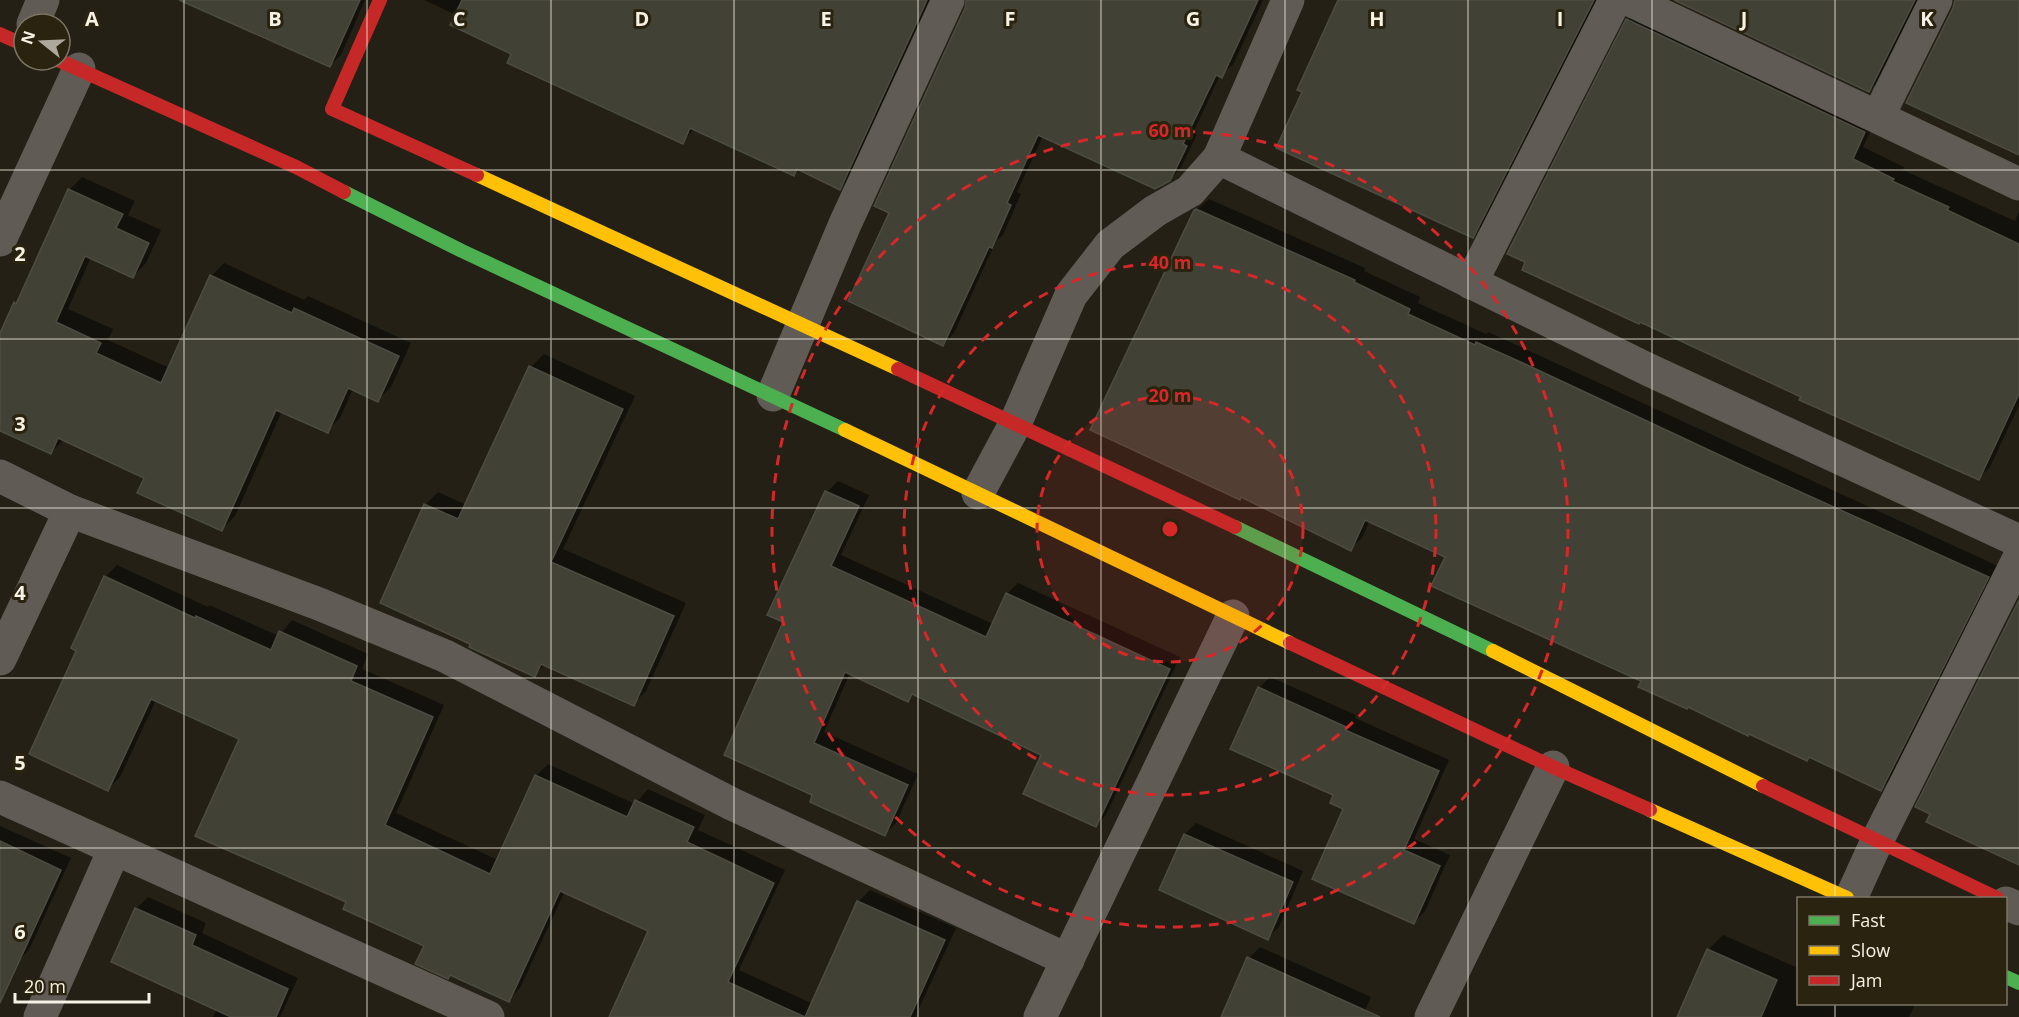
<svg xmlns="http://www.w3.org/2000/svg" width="2019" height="1017" font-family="'Open Sans',sans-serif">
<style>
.shadow{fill:#0007}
.building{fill:#414135;stroke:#4c4c42;stroke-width:1.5}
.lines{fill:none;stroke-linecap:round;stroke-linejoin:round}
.street{stroke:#605b55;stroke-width:33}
.fast{stroke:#4caf50;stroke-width:14}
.slow{stroke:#ffc107;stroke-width:14}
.jam{stroke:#c62828;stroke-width:14}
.grid{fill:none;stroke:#f6f2e5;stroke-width:1.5;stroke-opacity:0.55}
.ring{fill:none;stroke:#d62828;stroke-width:3;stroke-dasharray:10 8}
.grid-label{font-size:20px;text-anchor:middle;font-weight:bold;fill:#f6f2e5;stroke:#2a230f;stroke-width:6;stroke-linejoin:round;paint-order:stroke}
.centre{fill:#d62828;stroke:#2a230f;stroke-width:3}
.ring-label{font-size:18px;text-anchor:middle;font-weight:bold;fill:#d62828;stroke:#2a230f;stroke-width:6;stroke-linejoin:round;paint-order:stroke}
</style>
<rect width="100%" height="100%" fill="#242015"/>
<g class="shadow">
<path d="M181 0H365L341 55 329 66Z"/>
<path d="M424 0H932L851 177 840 188 799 169 794 174 695 128 682 142 513 53 456 15Z"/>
<path d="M968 0H1263L1233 65 1220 75 1193 133 1197 134 1181 168 1169 180 1043 136 1017 192 1021 194 1003 235 996 241 954 333 943 344 891 212 966 8Z"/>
<path d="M1340 0H1598L1484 225 1473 236 1304 92Z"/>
<path d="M1677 0H1920L1880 79 1869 91Z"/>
<path d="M1639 9 1875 121 1863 147 1904 167 1903 170 2015 221 2019 212V405L1990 467 1978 479 1803 397 1628 20Z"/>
<path d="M82 177 135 201 128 215 161 230 146 263 133 276 91 257 68 309 113 329 108 340 169 368 211 276 224 263 304 300 308 296 411 343 391 387 378 400 353 389 340 418 327 431 282 411 235 516 222 529 146 477 64 439 51 453 0 429V337L15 303 20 298 69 190Z"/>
<path d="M1209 199 1365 268 1364 271 1420 297 1418 303 1486 334 1488 332 1536 354 1998 566 1892 778 1881 789 1810 756 1807 759 1643 681 1447 556 1370 520 1362 538 1350 549 1309 528 1195 211Z"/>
<path d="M544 354 635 396 563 549 686 603 646 691 633 704 545 664 535 675 425 505 438 492 467 505 531 367Z"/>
<path d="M838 481 869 495 841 555 993 624 1007 594 1018 583 1180 657 1106 815 1095 826 1043 754 915 693 908 700 850 673 824 732 918 774 896 823 885 834 814 795 785 621 827 492Z"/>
<path d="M117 565 208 607 209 605 279 636 292 620 368 654 362 669 444 705 396 813 498 860 536 776 548 764 635 804 648 789 705 815 698 830 785 870 739 970 813 1004 858 902 870 890 956 928 915 1017H611L650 931 565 891 520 988 509 1000 451 974 426 945 348 901 241 738 156 700 120 777 108 789 78 650 105 577Z"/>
<path d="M1270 677 1356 715 1355 718 1449 760 1414 839 1450 855 1425 911 1414 923 1345 808 1259 688Z"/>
<path d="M1196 823 1303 871 1279 927 1267 938 1161 889 1185 834Z"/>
<path d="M0 826 71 858 29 950 18 961 0 953Z"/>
<path d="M148 897 206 923 202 933 298 978 280 1017H213L217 1009 113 961 137 908Z"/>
<path d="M1723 935 1798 968V1004H1915L1909 1017H1678L1708 950Z"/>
<path d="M1260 947 1371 997 1362 1017H1222L1249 958Z"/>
</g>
<g class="building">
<path d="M179 0H360L330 67Z"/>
<path d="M462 0H927L840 190 797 169 794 176 690 128 683 144 507 63 511 54 450 25Z"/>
<path d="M966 0H1258L1222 78 1216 75 1183 144 1187 146 1170 181 1155 189 1038 135 1007 203 1011 205 992 248 989 247 943 346 848 301 889 213 874 206 965 8Z"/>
<path d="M1338 0H1594L1473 238 1276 148 1302 92 1297 90Z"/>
<path d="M1674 0H1915L1869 92Z"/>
<path d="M1955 0H2019V155L1906 103 1953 8Z"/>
<path d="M1626 19 1865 132 1853 159 1894 179 1892 181 1949 207 1947 210 2019 244V394L1979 480 1799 400 1801 397 1640 322 1639 324 1522 270 1525 262 1507 254Z"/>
<path d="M68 189 123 214 116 228 149 243 133 278 85 256 56 322 101 343 96 353 161 383 210 275 292 313 294 308 399 356 378 402 348 388 328 433 276 410 222 531 137 493 144 478 58 438 51 454 0 431V333L14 302 16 304Z"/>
<path d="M1196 209 1355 280 1354 282 1410 309 1408 314 1475 345 1476 342 1525 364 1743 466 1989 577 1881 791 1809 757 1807 761 1749 734 1748 736 1688 707 1687 709 1638 687 1641 681 1431 586 1445 557 1365 520 1351 551 1241 497 1240 500 1090 430 1194 210Z"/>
<path d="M529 366 623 409 551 562 674 616 634 706 541 664 535 677 469 647 470 644 380 603 424 504 458 519Z"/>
<path d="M825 491 859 506 831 566 986 637 1006 593 1170 669 1096 827 1023 794 1041 755 912 694 908 702 845 672 814 743 908 785 885 836 810 802 812 795 724 755 783 622 767 615Z"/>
<path d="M104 576 195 618 196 616 271 650 279 631 357 666 351 681 433 717 385 825 490 874 535 775 627 817 635 800 694 827 687 842 774 883 728 982 805 1017H609L648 931 560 891 509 1002 450 975 448 979 415 964 424 946 343 909 346 902 195 836 239 739 151 699 108 791 29 754 76 651 71 648Z"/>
<path d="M2019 600V865L1926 822 1930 814 1915 807Z"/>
<path d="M1258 687 1346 727 1345 730 1439 771 1404 850 1440 866 1414 924 1312 879 1343 809 1330 803 1333 795 1230 749Z"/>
<path d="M1184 834 1293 882 1268 940 1159 890Z"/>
<path d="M0 841 61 870 0 1003Z"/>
<path d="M857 901 945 940 910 1017H805Z"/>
<path d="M135 908 196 935 192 945 288 989 276 1017H231L111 962Z"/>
<path d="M1707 949 1777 980 1761 1017H1677Z"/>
<path d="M1247 957 1380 1017H1221Z"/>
</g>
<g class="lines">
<g class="street">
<path d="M1630 0 2019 184"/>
<path d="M33 24 43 0"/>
<path d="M1878 117 1936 0"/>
<path d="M1219 158 1647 369 2019 541"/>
<path d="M0 240 79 69"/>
<path d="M1471 283 1615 0"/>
<path d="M773 395 845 224 948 0"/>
<path d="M0 476 70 511 319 604 445 656 732 804 1068 960"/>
<path d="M978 493 1015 424 1071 295 1110 245 1155 211 1190 191 1219 158 1288 0"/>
<path d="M0 659 70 511"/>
<path d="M0 797 488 1017"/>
<path d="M1851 898 1876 843 2019 558"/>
<path d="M2006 903 2019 909"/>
<path d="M40 1017 114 850"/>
<path d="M1040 1017 1233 616"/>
<path d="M1431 1017 1553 767"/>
</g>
<g class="fast">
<path d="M344 192 462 251 845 430"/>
<path d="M1235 527 1493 651"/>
<path d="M2006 977 2019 983"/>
</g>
<g class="slow">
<path d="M477 175 898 369"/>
<path d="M845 430 1290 643"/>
<path d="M1493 651 1763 786"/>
<path d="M1650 810 1847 898"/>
</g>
<g class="jam">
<path d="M380 0 332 109 477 175"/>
<path d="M0 34 24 45"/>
<path d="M58 60 296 167 344 192"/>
<path d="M898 369 1235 527"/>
<path d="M1290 643 1553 767 1650 810"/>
<path d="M1763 786 1997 898"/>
</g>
</g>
<path class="grid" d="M184 0V1017M367 0V1017M551 0V1017M734 0V1017M918 0V1017M1101 0V1017M1285 0V1017M1468 0V1017M1652 0V1017M1835 0V898M0 170H2019M0 339H2019M0 508H2019M0 678H2019M0 848H2019M1835 1004V1017"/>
<circle cx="1170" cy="529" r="133" fill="#d62828" fill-opacity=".12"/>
<g class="ring">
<circle cx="1170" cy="529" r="133"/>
<circle cx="1170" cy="529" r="266"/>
<circle cx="1170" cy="529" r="398"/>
</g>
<g class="grid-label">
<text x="92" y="26">A</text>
<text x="275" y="26">B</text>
<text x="459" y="26">C</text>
<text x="642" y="26">D</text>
<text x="826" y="26">E</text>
<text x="1010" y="26">F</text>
<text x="1193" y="26">G</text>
<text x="1377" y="26">H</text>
<text x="1560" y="26">I</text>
<text x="1744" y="26">J</text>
<text x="1927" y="26">K</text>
<text x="20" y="261">2</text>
<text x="20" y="431">3</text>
<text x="20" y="600">4</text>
<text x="20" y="770">5</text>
<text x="20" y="939">6</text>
</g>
<circle cx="1170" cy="529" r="9" class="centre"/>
<g class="ring-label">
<text x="1170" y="137">60 m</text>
<text x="1170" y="269">40 m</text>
<text x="1170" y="402">20 m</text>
</g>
<rect x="1797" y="897" width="210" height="108" fill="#2a230f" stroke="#7c7665" stroke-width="1.5"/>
<rect x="1809" y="916" width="30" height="9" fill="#4caf50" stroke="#7c7665" stroke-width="1.5"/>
<text x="1851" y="927" font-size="18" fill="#f6f2e5">Fast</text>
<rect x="1809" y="946" width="30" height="9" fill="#ffc107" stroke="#7c7665" stroke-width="1.5"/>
<text x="1851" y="957" font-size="18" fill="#f6f2e5">Slow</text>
<rect x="1809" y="976" width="30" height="9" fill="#c62828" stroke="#7c7665" stroke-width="1.5"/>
<text x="1851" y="987" font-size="18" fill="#f6f2e5">Jam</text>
<g transform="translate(42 42) rotate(288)"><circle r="28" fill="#2a230f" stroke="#7c7665" stroke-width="1.5"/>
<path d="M0-4.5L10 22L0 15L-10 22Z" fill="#aca89c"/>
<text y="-9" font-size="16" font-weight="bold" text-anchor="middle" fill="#f6f2e5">N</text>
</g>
<path d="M15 993v9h134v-9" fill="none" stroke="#f6f2e5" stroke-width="3"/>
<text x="24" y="993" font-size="18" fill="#f6f2e5" stroke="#2a230f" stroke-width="4.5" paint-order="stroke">20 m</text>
</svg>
